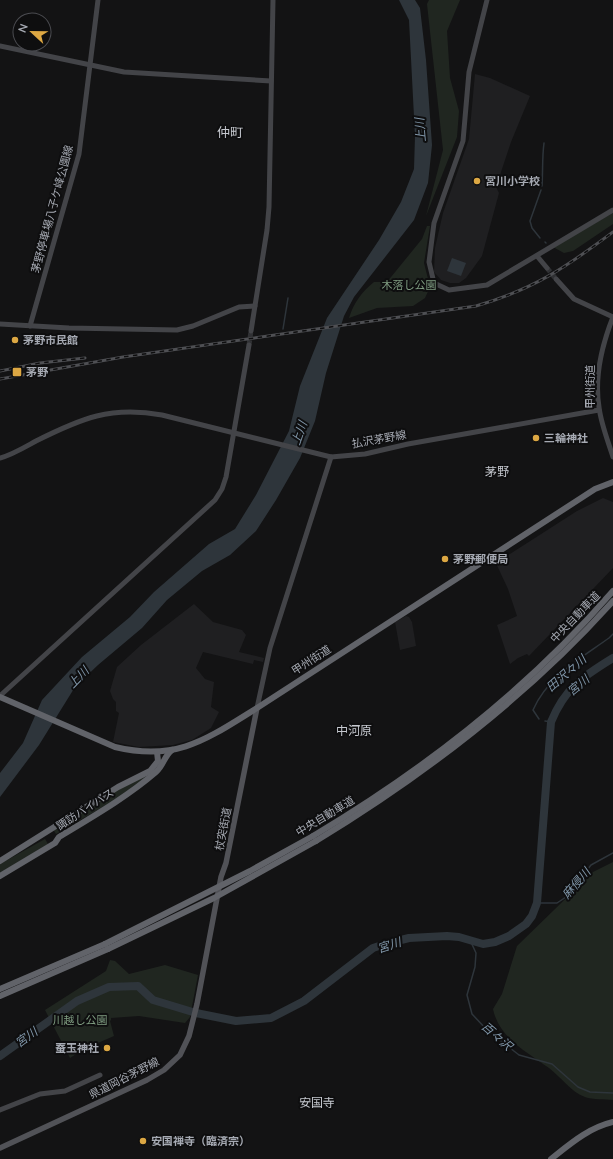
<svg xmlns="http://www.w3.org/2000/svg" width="613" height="1159" font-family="Mulish,'Noto Sans JP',sans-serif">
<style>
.built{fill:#1f1f21}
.green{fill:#202620}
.water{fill:#2e353b}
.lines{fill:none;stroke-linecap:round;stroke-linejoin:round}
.stream{stroke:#2e353b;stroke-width:1.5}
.river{stroke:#2e353b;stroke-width:8}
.secondary-tunnel{stroke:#303134;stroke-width:5;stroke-dasharray:5 2.5;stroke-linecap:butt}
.secondary{stroke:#434448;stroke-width:5}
.primary{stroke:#515257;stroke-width:5.5}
.highway{stroke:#616369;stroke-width:6}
.rail-casing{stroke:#4e4f53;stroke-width:3}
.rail{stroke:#0e0e0f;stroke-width:1.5;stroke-dasharray:4.5;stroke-linecap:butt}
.highway-bridge{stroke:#616369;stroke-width:6}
.poi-dot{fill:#dca743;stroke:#0e0e0f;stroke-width:1.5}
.labels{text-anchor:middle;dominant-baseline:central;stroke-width:4;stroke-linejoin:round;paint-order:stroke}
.poi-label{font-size:11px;font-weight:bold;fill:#a6aab3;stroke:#0e0e0f;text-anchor:start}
.street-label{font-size:11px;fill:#a6aab3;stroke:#0e0e0f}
.park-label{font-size:11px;fill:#7f9c81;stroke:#0e0e0f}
.water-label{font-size:12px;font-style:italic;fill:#8197aa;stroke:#0e0e0f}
.neighbourhood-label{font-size:12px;fill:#c6c9d0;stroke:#0e0e0f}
.quarter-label{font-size:13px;fill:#c6c9d0;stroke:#0e0e0f}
</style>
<rect width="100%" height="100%" fill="#131314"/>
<g class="built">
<path d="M475 74 490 78 530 96 511 142 501 172 497 189 499 193 482 256 466 278 459 283H450L441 280 434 272 435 248 443 213 469 139Z"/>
<path d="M603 498 613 502V568L529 656 527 654 518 658 510 664 497 625 517 616 508 589 494 559 504 552 507 556 577 511Z"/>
<path d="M194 604 213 622 242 630 246 635 239 652 264 658 263 662 254 660 253 664 203 652 196 668 205 679 214 682 211 707 219 712 211 728 192 740 173 745 139 747 113 742 119 713 116 711V702L113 699 110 691 117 667 141 645Z"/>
<path d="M406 616 409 617 412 622 416 646 400 650 395 622Z"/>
</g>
<g class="green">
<path d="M429 0H460L447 31 450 78 459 111 457 137 426 216 443 150 427 4Z"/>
<path d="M613 213V224L573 251 564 253 553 247Z"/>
<path d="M427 226H430L424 263 430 287 425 298 413 306 377 308 349 318C354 302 362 292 374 282H387L422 239Z"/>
<path d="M153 772 113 801 56 834 53 829 118 790Z"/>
<path d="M45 839 48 844 0 873V864Z"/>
<path d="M613 862V1100C605 1099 593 1100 585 1097 571 1092 561 1077 549 1068 527 1052 499 1038 493 1009L502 994 517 946 593 872Z"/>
<path d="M110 960 115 961 129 974 165 965 198 975 190 1017 185 1023 139 1016 111 1018V1020L110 1021 114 1036 84 1049 70 1058 45 1010 106 971Z"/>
</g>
<g class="water">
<path d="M399 0H415L420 8 426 60 432 145 428 183 414 220 354 297 344 316 326 373 315 421 300 458 276 500 256 531 230 555 202 571 167 600 142 628 98 665 75 687 39 745 0 797V773L23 743 42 700 82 657 130 617 154 592 209 544 235 529 256 495 289 431 300 386 327 318 379 240 401 202 414 169 415 136 409 20Z"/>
<path d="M452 258 466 263 461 276 447 271Z"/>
</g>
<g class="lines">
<g class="stream">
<path d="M542 186C543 171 542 158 544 143"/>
<path d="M540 238 532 228 530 221 541 190"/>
<path d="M545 242 546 243"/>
<path d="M283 329 288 298"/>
<path d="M539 719 533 710C548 676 581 658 609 638L613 634"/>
<path d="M545 721 551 722"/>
<path d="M537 903H557L566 897 591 865 613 853"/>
<path d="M470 940 476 953 475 967 467 995 472 1014 487 1030 519 1055 552 1064 578 1087 590 1092 613 1093"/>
</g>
<path class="river" d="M0 1056 77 1001 109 987 138 986 153 1000 196 1013 236 1021 271 1018 304 1001 373 948 385 944 409 938 447 936 459 937 483 944 495 942 509 936 526 924 532 916 537 903 551 722C565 688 582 677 613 658"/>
<g class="secondary-tunnel">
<path d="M547 268 556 279"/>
<path d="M249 345 251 331"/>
</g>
<g class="secondary">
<path d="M487 0 469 72 463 141 434 223 429 262 434 283 449 290 487 285 613 210"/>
<path d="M0 46 124 72 271 81"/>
<path d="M537 256 547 268"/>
<path d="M556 279 574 299 613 317"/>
<path d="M613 317C602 345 594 376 599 407 601 424 608 441 613 457"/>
<path d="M0 324 69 328 177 330 193 326 239 307 255 306"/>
<path d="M30 326 79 154 98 0"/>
<path d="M251 331 267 230 269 207 273 0"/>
<path d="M0 458C12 455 25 447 36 441 82 418 110 406 162 415L331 457 365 454 408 444 599 410"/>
<path d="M2 694 215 500 222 489 226 477 249 345"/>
<path d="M257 708 270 648 331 457"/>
<path d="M0 1110 40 1094 65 1091 100 1075"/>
</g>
<path class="primary" d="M0 1148 147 1080 164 1070 180 1055 189 1036 197 1004 221 877 226 863 257 708"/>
<g class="highway">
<path d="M0 697 115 747C177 762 207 739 257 708L595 489 613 482"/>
<path d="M313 836C424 770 528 689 613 591"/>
<path d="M316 841C426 774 527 697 613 601"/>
<path d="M0 861 118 787 150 771 158 761 157 752"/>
<path d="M0 876 55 843 59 837C92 817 127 797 156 772 164 765 164 756 172 750"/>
<path d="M0 989 105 944"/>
<path d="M0 996 108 949"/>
<path d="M551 1159C570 1144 588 1128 613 1122"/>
</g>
<g class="rail-casing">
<g id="rail">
<path d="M0 371 40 363 85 358"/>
<path d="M0 379 123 357 476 306C534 289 565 268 613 232"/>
</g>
</g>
<use href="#rail" class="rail"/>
<g class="highway-bridge">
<path d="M105 944 250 871 313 836"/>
<path d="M108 949 214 898 316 841"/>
</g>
</g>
<g class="poi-dot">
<circle cx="477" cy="181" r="4"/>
<circle cx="15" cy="340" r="4"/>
<rect x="12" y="367" width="10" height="10" rx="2"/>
<circle cx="536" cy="438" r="4"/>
<circle cx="445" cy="559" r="4"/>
<circle cx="107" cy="1048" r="4"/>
<circle cx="143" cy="1141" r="4"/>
</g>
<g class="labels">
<g class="poi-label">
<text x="485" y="181">宮川小学校</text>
<text x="23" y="340">茅野市民館</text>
<text x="26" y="372">茅野</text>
<text x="544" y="438">三輪神社</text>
<text x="453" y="559">茅野郵便局</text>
<text x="99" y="1048" text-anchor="end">蚕玉神社</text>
<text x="151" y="1141">安国禅寺（臨済宗）</text>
</g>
<g class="street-label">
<text transform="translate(52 209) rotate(-75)">茅野停車場八子ケ峰公園線</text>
<text transform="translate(590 387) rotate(-90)">甲州街道</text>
<text transform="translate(379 439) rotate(-10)">払沢茅野線</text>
<text transform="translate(575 617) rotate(-46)">中央自動車道</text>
<text transform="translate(311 660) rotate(-33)">甲州街道</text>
<text transform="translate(85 809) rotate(-33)">諏訪バイパス</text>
<text transform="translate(325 816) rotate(-31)">中央自動車道</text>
<text transform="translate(223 829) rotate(-79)">杖突街道</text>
<text transform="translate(124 1078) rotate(-27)">県道岡谷茅野線</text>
</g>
<g class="park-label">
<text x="409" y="285">木落し公園</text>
<text x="80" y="1020">川越し公園</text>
</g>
<g class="water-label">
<text transform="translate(420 130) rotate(-95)">上川</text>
<text transform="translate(299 433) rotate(-71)">上川</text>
<text transform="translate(566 673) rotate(-41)">田沢々川</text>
<text transform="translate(78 677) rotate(-46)">上川</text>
<text transform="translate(578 685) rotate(-40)">宮川</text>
<text transform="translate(576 883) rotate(-49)">麻侵川</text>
<text transform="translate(389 945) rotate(-18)">宮川</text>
<text transform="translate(497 1036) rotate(41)">百々沢</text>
<text transform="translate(26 1037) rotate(-36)">宮川</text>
</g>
<g class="neighbourhood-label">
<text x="497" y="471">茅野</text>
<text x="354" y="730">中河原</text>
<text x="317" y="1102">安国寺</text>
</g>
<g class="quarter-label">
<text x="230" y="132">仲町</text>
</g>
</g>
<g transform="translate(32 32) rotate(292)"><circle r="19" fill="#0e0e0f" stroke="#4b4c51"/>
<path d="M0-3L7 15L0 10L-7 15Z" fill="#dca743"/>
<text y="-6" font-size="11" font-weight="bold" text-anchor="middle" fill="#a6aab3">N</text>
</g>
</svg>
